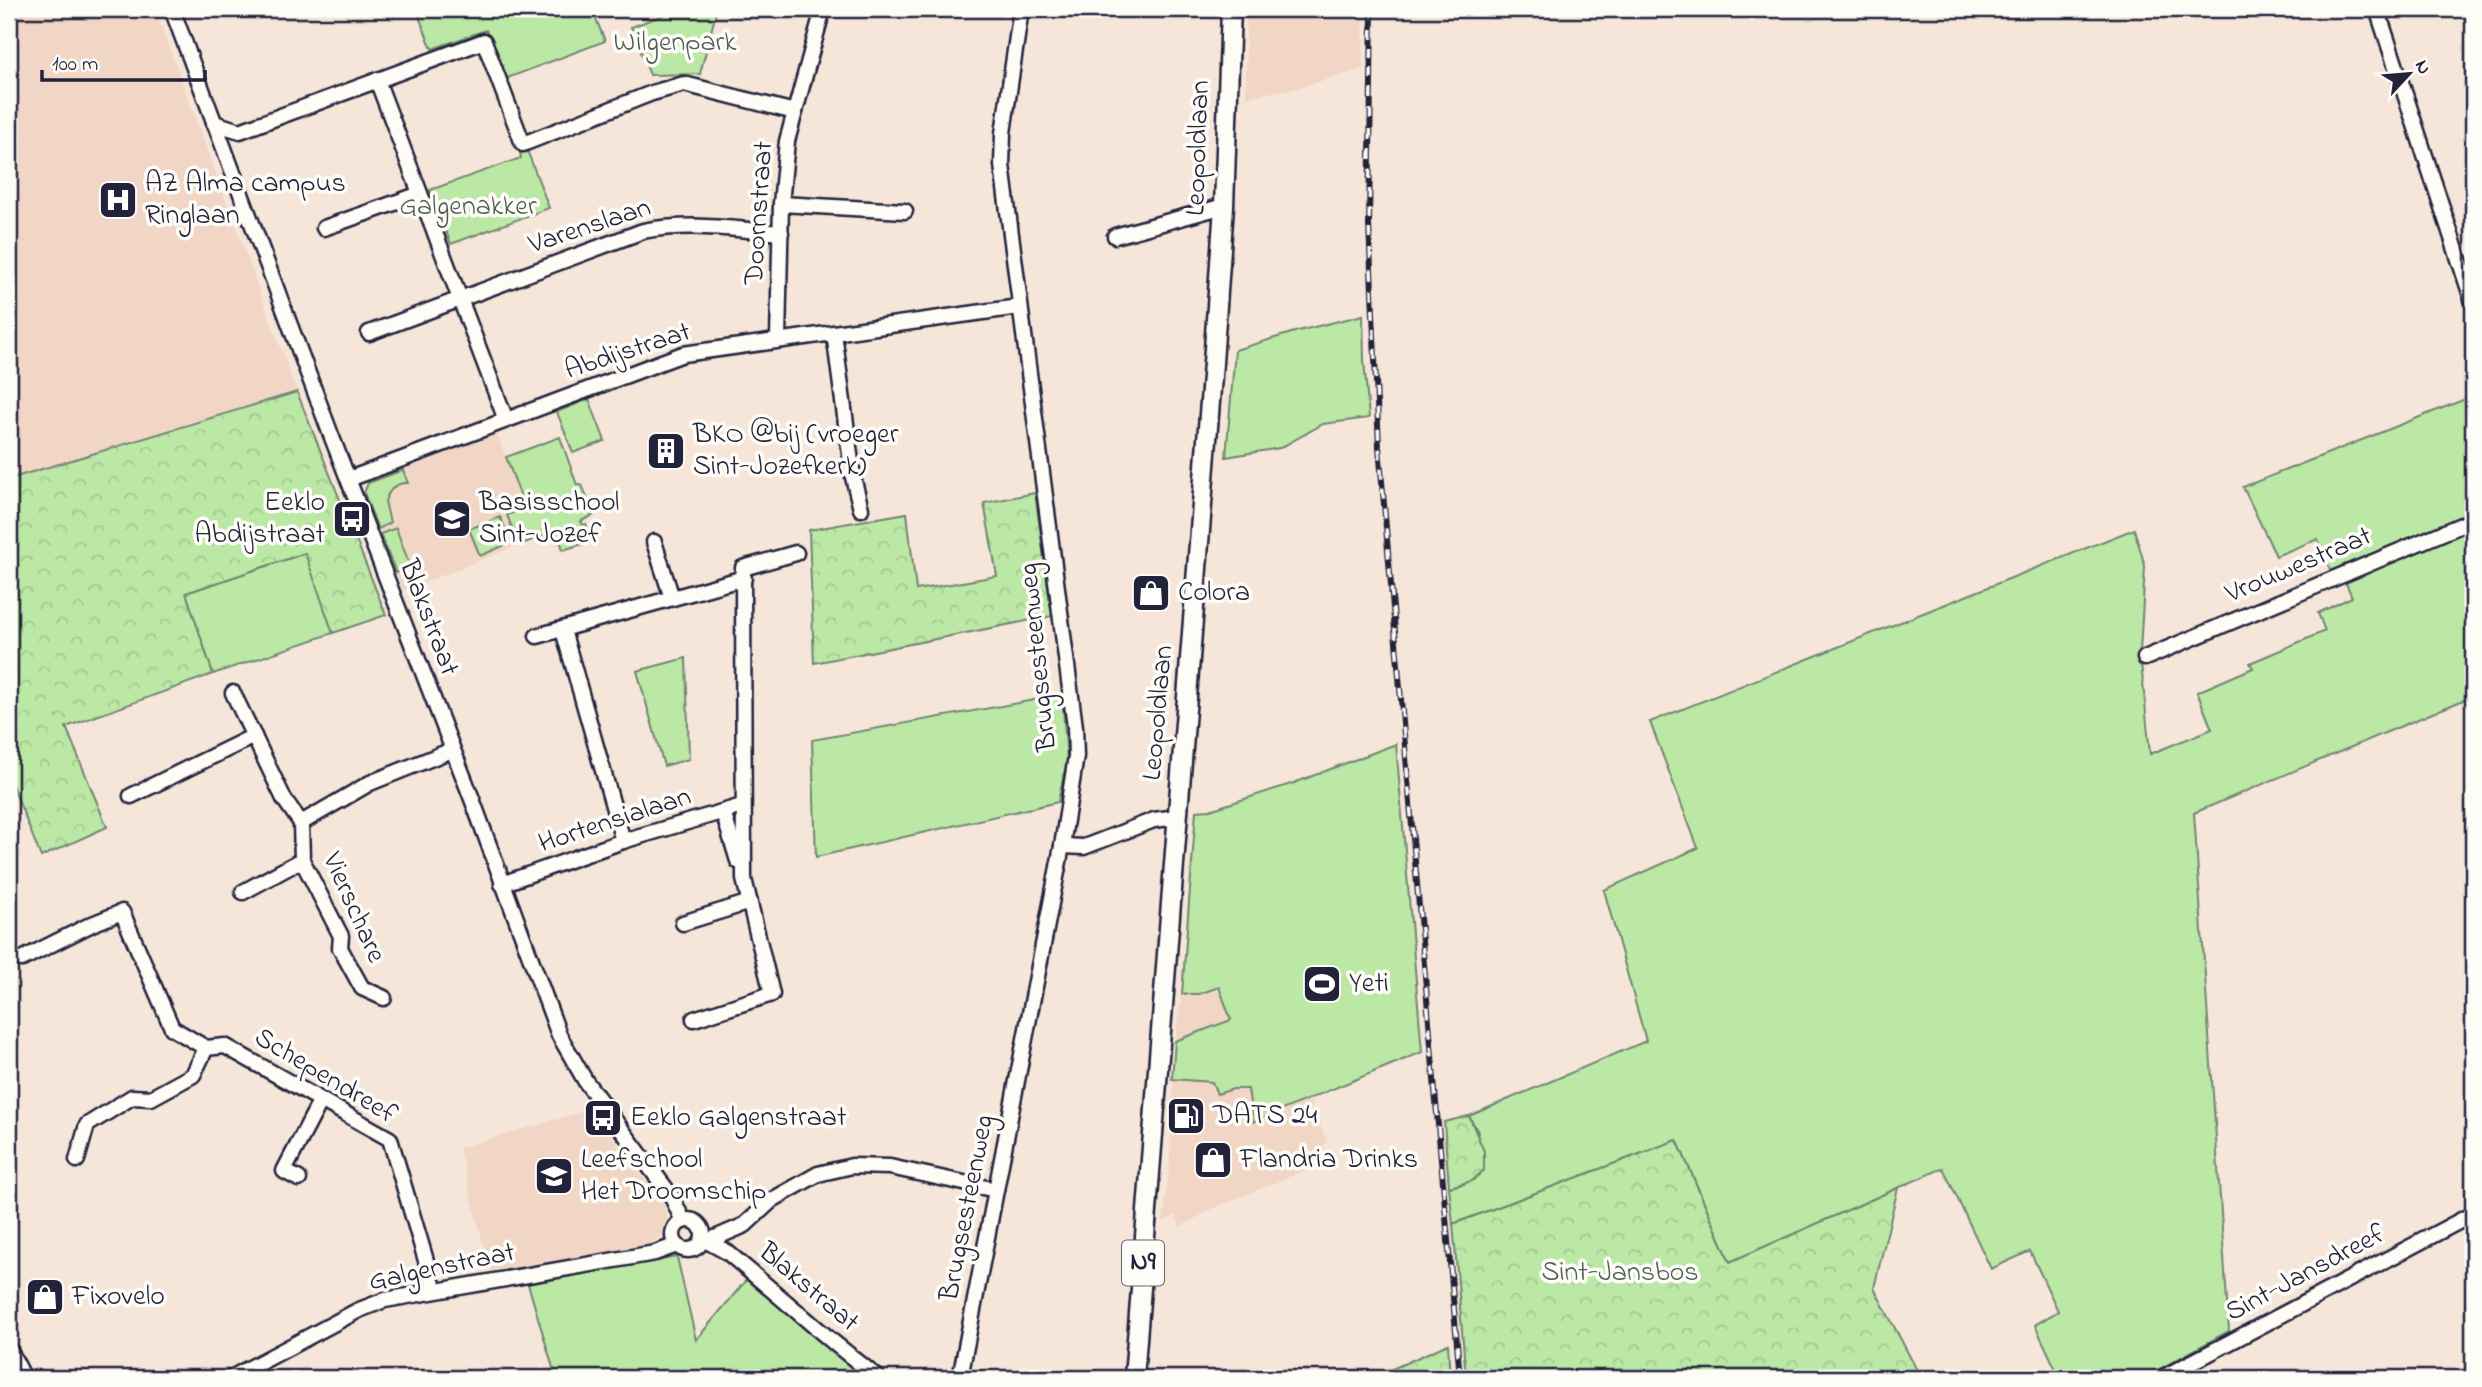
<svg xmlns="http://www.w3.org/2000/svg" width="2482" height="1387" font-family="'Indie Flower',sans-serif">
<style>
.built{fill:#f1d6c6}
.green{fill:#bce8a6;stroke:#6f8570;stroke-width:2}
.forest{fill:url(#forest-crowns);stroke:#6f8570;stroke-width:2}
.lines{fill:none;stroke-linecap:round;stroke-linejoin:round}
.minor-casing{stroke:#22223b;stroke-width:19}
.major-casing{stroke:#22223b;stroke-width:23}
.minor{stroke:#fdfcf7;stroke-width:14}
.major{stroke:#fdfcf7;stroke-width:18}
.rail-casing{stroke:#22223b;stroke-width:6}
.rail{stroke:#fdfcf7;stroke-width:3.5;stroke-dasharray:10;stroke-linecap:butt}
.labels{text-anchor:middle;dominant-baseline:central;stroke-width:7;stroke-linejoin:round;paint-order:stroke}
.shield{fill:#fdfcf7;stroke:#646373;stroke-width:2}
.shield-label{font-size:26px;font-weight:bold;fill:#22223b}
.park-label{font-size:28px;fill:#505d5b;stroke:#fdfcf7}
.street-label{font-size:28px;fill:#22223b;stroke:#fdfcf7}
.poi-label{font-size:28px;fill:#22223b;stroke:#fdfcf7;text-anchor:start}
</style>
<defs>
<pattern id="forest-crowns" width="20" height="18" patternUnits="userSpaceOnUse" patternTransform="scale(1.75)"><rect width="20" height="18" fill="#bce8a6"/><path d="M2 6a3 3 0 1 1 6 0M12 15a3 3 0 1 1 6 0" fill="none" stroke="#a1c790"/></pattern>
</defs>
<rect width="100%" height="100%" fill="#f6e6da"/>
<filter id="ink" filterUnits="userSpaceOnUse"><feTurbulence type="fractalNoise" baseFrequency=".0143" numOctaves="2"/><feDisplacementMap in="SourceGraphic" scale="14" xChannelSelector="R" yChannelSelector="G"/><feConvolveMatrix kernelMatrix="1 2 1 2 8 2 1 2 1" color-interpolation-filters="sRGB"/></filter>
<g filter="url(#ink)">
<g class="built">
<path d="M9 9H155L297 392 9 479Z"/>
<path d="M1246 9H1364L1363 69 1297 88 1246 97Z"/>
<path d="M497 434 537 538 403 591 364 493 368 483Z"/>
<path d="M1236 981 1422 1052 1310 1099 1327 1143 1323 1145 1329 1160 1210 1210 1180 1227 1176 1215 1163 1222 1170 1157 1175 1041 1182 994H1199Z"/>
<path d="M591 1109 664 1205 668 1220 664 1233 649 1245 490 1271 459 1148Z"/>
</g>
<g class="green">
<path d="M416 9H592L605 41 505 79 486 30 432 49Z"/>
<path d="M679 9H717L700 74 650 75 631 27Z"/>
<path d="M527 150 549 208 451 244 430 190 521 158 520 153Z"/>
<path d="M1363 315 1364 360 1369 418 1323 424 1280 448 1226 457 1235 350 1298 331Z"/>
<path d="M2473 396V515L2331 572 2318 539 2276 556 2243 487Z"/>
<path d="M589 399 605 441 573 453 557 412Z"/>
<path d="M560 437 577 485H582L594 515 581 521 583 525 586 524 592 541 563 550 561 543 557 542 551 533 519 545 507 515 525 508 506 457Z"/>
<path d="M403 470 408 483C396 482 389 490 385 501L390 523 378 529 364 493 368 483Z"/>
<path d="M500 517 508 534 503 546 480 556 469 529Z"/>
<path d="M2473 526V696L2194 813 2229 1331 2143 1378H2055L2059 1376 2035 1325 2058 1311 2030 1251 1991 1269 1943 1168 1730 1262 1677 1140 1453 1224 1449 1187 1465 1184 1478 1132 1469 1116 1646 1041 1604 890 1698 848 1650 722 2134 529 2145 566 2140 652 2150 754 2212 729 2197 692 2253 668 2250 663 2325 631 2318 613 2352 597 2344 579Z"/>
<path d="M396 528 410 566 396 573 380 534Z"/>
<path d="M306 553 333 633 213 674 186 593Z"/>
<path d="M686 658 689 759 664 766 637 671Z"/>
<path d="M1062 695 1067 760 1058 802 816 857 812 740Z"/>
<path d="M1396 744 1422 1052 1253 1122 1248 1089H1233L1217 1094 1212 1082 1172 1079 1175 1041 1231 1020 1219 987 1199 994H1182L1196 811 1210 810 1294 783Z"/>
<path d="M677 1257 696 1340 747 1279 865 1378H556L528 1284Z"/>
</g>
<g class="forest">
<path d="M297 392 386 615 333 633 305 553 186 593 213 674 66 727 107 827 41 857 9 777V479Z"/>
<path d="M1035 493 1052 616 814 663 809 530 907 513 916 590 997 576 984 503Z"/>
<path d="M1469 1116 1484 1151V1170L1472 1181 1449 1187 1444 1122Z"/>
<path d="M1677 1140 1730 1262 1898 1188 1874 1288 1921 1378H1466L1453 1224Z"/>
<path d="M1448 1344 1450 1378H1372Z"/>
</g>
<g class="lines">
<g class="minor-casing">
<g id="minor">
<path d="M172 9 331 435 472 799 559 1035 586 1082 672 1197 683 1221"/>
<path d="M2377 9 2473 302"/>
<path d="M377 80 506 420"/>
<path d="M214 123 240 131 484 41 523 144 652 93 684 84 795 112"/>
<path d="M781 204 905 211"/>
<path d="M324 228 420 194"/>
<path d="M1115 236 1224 206"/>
<path d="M369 333 643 231C689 222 734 229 781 233"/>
<path d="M834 333 853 477 861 509"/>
<path d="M778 340 781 204 787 141 823 9"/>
<path d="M349 479 683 354 1019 307"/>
<path d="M654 542 672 598"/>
<path d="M563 630 623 841"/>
<path d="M537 636 744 578"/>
<path d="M2145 658 2473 520"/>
<path d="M233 693 284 799 301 823 370 783 452 750"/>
<path d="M131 796 254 736"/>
<path d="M723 812 738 861"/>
<path d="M301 823 302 860 341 936 340 948 362 988 384 998"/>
<path d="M1062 846 1084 847 1154 820 1177 817"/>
<path d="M502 884 623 841 742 806"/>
<path d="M243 892 302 860"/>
<path d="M683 923 750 902"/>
<path d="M22 959 92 924 122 912 172 1028 206 1048 225 1046 390 1139 435 1291"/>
<path d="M694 1019 772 994 744 879 743 568 796 553"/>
<path d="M77 1160 87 1125 132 1097 151 1098 193 1075 206 1048"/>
<path d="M299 1179 284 1171 321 1100"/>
<circle cx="688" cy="1235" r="15"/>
<path d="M703 1239 727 1252 740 1263 833 1342 878 1378"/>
<path d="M708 1241 745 1225 772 1200 818 1174 852 1166 890 1167 996 1190"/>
<path d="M9 1349 24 1378"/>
<path d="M231 1378 359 1310 385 1300 655 1253 677 1245"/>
<path d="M960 1378 1062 846 1076 756 1075 727 1002 165 1003 133 1021 9"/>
<path d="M2162 1378 2473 1214"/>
</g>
</g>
<g class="major-casing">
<path id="major" d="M1134 1378 1213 363 1224 206 1231 9"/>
</g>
<use href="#minor" class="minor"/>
<use href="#major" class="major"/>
<g class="rail-casing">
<path id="rail" d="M1372 9 1369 225 1379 447 1460 1378"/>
</g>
<use href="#rail" class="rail"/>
</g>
</g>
<defs>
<g id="hospital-square" transform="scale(2.0125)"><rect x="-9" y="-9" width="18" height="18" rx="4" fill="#22223b" stroke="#fdfcf7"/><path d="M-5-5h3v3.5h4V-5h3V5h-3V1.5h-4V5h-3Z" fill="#fff"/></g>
<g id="building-square" transform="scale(2.0125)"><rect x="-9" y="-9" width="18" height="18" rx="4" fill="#22223b" stroke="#fdfcf7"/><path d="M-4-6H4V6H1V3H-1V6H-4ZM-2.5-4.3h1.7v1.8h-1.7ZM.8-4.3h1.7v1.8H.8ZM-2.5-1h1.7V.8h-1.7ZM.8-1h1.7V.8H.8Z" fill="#fff"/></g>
<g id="bus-square" transform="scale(2.0125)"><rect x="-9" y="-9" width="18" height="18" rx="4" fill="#22223b" stroke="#fdfcf7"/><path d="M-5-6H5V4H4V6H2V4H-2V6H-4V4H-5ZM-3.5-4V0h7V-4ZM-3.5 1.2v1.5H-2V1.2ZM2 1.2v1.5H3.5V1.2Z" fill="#fff"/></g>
<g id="school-square" transform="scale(2.0125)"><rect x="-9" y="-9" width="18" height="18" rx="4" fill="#22223b" stroke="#fdfcf7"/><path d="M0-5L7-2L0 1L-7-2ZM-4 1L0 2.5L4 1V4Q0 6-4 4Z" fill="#fff"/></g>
<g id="shop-square" transform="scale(2.0125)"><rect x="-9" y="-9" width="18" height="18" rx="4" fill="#22223b" stroke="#fdfcf7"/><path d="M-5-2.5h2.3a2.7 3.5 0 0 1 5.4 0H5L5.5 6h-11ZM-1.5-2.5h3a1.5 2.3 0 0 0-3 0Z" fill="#fff"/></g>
<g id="stadium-square" transform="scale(2.0125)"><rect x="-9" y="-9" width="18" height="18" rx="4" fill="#22223b" stroke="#fdfcf7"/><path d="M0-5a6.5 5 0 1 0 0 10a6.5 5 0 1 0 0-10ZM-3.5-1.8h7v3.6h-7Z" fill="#fff"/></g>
<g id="fuel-square" transform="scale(2.0125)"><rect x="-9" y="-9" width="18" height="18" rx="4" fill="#22223b" stroke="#fdfcf7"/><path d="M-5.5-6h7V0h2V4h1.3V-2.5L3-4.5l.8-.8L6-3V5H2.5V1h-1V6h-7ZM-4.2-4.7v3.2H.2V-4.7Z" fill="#fff"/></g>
</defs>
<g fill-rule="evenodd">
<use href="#hospital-square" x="118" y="200"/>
<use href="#building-square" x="666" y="451"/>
<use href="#bus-square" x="352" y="519"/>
<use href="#school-square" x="452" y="519"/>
<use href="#shop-square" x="1151" y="593"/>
<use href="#stadium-square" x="1322" y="984"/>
<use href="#fuel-square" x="1186" y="1116"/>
<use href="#bus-square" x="603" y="1118"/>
<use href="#shop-square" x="1213" y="1160"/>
<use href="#school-square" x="554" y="1176"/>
<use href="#shop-square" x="45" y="1297"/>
</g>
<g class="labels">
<rect class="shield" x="1122" y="1240.5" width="42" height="45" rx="5"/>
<g class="shield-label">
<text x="1143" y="1263">N9</text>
</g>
<g class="park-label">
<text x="675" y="43">Wilgenpark</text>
<text x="468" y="207">Galgenakker</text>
<text x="1620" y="1273">Sint-Jansbos</text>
</g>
<g class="street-label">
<text transform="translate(1199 148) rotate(-88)">Leopoldlaan</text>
<text transform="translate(760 213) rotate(-86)">Doornstraat</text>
<text transform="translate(590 227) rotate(-18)">Varenslaan</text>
<text transform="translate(628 352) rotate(-18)">Abdijstraat</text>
<text transform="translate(2299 566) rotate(-23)">Vrouwestraat</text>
<text transform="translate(428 618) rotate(69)">Blakstraat</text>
<text transform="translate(1039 657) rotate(-96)">Brugsesteenweg</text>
<text transform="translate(1159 713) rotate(-85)">Leopoldlaan</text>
<text transform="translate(615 821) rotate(-18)">Hortensialaan</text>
<text transform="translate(353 908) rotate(66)">Vierschare</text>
<text transform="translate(325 1077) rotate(31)">Schependreef</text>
<text transform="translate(968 1208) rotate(-79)">Brugsesteenweg</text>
<text transform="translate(442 1268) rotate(-12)">Galgenstraat</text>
<text transform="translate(2306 1274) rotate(-28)">Sint-Jansdreef</text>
<text transform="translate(808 1288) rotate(40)">Blakstraat</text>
</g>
<g class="poi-label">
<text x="145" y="184">AZ Alma campus<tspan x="145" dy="32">Ringlaan</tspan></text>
<text x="693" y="435">BKO @bij (vroeger<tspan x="693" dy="32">Sint-Jozefkerk)</tspan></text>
<text x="325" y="503" text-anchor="end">Eeklo<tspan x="325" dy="32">Abdijstraat</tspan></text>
<text x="479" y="503">Basisschool<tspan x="479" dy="32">Sint-Jozef</tspan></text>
<text x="1178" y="593">Colora</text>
<text x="1349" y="984">Yeti</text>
<text x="1213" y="1116">DATS 24</text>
<text x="630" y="1118">Eeklo Galgenstraat</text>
<text x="581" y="1160">Leefschool<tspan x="581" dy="32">Het Droomschip</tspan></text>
<text x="1240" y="1160">Flandria Drinks</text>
<text x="72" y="1297">Fixovelo</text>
</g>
</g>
<rect width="2482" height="1387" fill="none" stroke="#fdfcf7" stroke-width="35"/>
<rect x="18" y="18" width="2447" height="1352" fill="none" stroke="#22223b" stroke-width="2.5" filter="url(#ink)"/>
<g transform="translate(2409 74) rotate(64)" stroke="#fdfcf7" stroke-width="5" paint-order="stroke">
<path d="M0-5L12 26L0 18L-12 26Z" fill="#22223b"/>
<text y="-10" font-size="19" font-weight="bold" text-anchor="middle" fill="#22223b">N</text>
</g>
<path d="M42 70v10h163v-10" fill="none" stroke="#22223b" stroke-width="3.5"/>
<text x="52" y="70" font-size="21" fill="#22223b" stroke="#fdfcf7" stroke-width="5" paint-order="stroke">100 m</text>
</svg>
